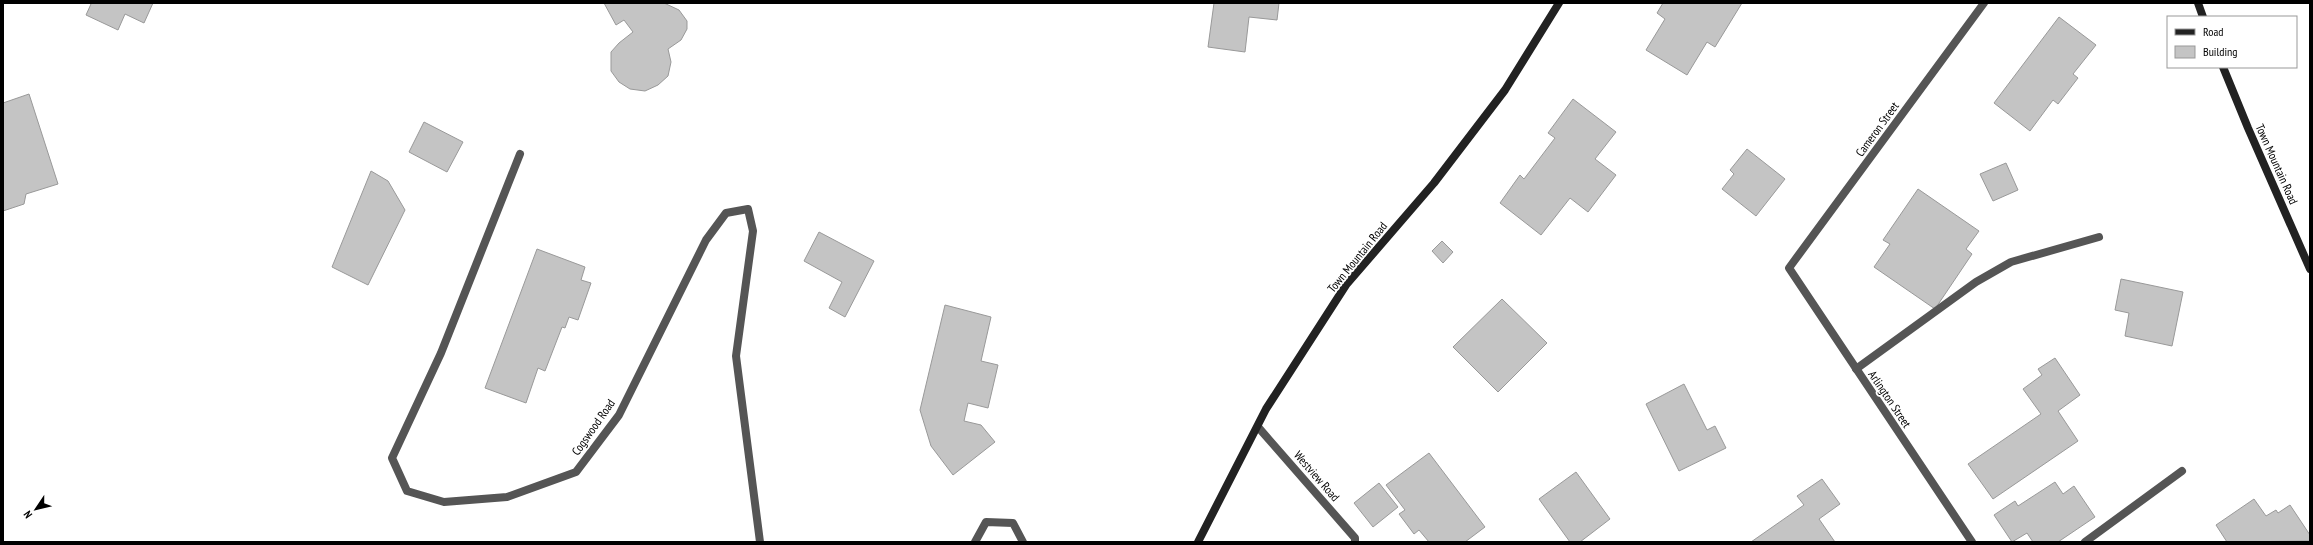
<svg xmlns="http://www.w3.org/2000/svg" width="2313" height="545" font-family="'PT Sans Narrow',sans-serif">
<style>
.building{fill:#c4c4c4;stroke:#999}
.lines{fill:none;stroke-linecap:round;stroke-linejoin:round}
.lane{stroke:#555;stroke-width:8}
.street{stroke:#555;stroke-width:8}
.secondary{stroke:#222;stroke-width:8}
.labels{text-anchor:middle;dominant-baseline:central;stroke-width:3.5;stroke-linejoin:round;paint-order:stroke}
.street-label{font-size:12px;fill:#000;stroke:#fff}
</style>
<rect width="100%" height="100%" fill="#fff"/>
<g class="building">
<path d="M88 3H153L144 23 125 14 118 30 86 15 91 4Z"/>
<path d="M604 3H664L679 10 687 21V29L681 40 668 49 671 62 668 76 658 85 645 91 630 89 619 82 611 71V52L619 43 633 32 624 20 616 25Z"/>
<path d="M1214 3H1279L1277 20 1249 17 1245 52 1208 47Z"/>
<path d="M1663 3H1742L1715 47 1707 42 1687 75 1646 50 1665 19 1657 13Z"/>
<path d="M2059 17 2096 45 2073 74 2078 78 2058 104 2053 100 2030 131 1994 103Z"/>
<path d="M29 94 58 184 26 194 24 204 3 211V103Z"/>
<path d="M1573 99 1616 132 1595 159 1616 175 1588 212 1570 198 1541 235 1500 203 1520 175 1524 179 1555 138 1548 133Z"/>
<path d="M424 122 463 142 447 172 409 152Z"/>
<path d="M1747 149 1785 179 1756 216 1722 189 1734 174 1730 170Z"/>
<path d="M2006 163 2018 190 1993 201 1980 174Z"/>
<path d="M371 171 388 181 405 210 368 285 332 267Z"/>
<path d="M1918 189 1979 231 1966 249 1972 254 1935 309 1874 267 1890 244 1883 240Z"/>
<path d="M819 232 874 261 845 317 829 308 842 282 804 261Z"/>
<path d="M1442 241 1453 252 1443 263 1432 251Z"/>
<path d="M537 249 585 267 581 280 591 283 578 320 569 317 565 328 562 327 545 371 538 368 526 403 485 388Z"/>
<path d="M2121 279 2183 292 2172 346 2125 336 2129 313 2115 310Z"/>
<path d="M1502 299 1547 343 1498 392 1453 347Z"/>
<path d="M945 305 991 317 981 361 998 365 988 408 968 403 964 421 981 425 995 442 953 475 931 446 920 410Z"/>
<path d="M2055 358 2080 395 2058 411 2078 441 1993 499 1968 464 2041 414 2023 389 2042 375 2038 369Z"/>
<path d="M1684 384 1707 430 1715 426 1726 448 1679 471 1646 404Z"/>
<path d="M1429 453 1485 527 1465 542H1429L1419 530 1414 534 1399 514 1405 510 1386 485Z"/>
<path d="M1576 472 1610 519 1580 542H1570L1539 499Z"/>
<path d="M1822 479 1840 504 1819 519 1835 542H1751L1804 505 1797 496Z"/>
<path d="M2055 482 2063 494 2074 486 2095 517 2058 542H2033L2027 533 2012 542 1994 515 2015 501 2018 506Z"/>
<path d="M1379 483 1398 507 1373 527 1354 503Z"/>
<path d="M2254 499 2266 516 2276 510 2278 513 2290 505 2310 535V541L2227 542 2216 525Z"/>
</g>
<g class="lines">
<g class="lane">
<path d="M1856 369 1976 282 2011 262 2099 237"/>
<path d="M2085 542 2182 471"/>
</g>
<g class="street">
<path d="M520 154 441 353 392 458 407 491 444 502 507 497 576 472 619 415 706 240 726 213 748 209 753 231 736 356 760 542"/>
<path d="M1258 427 1355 538V542"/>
<path d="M975 542 986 522 1013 523 1023 542"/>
<path d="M1972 542 1789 268 1984 3"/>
</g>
<g class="secondary">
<path d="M2198 3 2203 17"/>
<path d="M2223 67 2248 128 2310 269"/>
<path d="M1198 542 1266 409 1346 285 1434 183 1505 90 1559 3"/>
</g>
</g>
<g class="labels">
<g class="street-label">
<text transform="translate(1877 129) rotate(-54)">Cameron Street</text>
<text transform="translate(2277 164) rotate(66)">Town Mountain Road</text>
<text transform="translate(1357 257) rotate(-51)">Town Mountain Road</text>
<text transform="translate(1890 399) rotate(56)">Arlington Street</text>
<text transform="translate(593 427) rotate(-55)">Cogswood Road</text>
<text transform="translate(1317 476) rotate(49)">Westview Road</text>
</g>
</g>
<rect width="2313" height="545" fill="none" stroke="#000000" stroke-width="8"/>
<rect x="2167" y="16" width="130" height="52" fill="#ffffff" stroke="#999999"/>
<rect x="2175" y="29" width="20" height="6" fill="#222222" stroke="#999999"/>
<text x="2203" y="36" font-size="12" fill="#000000">Road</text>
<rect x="2175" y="46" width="20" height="12" fill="#c4c4c4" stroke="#999999"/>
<text x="2203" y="56" font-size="12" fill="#000000">Building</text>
<g transform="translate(36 509) rotate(235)" stroke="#ffffff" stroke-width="3" paint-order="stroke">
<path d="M0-3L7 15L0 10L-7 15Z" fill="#000000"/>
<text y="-6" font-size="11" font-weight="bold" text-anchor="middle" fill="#000000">N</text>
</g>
</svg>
